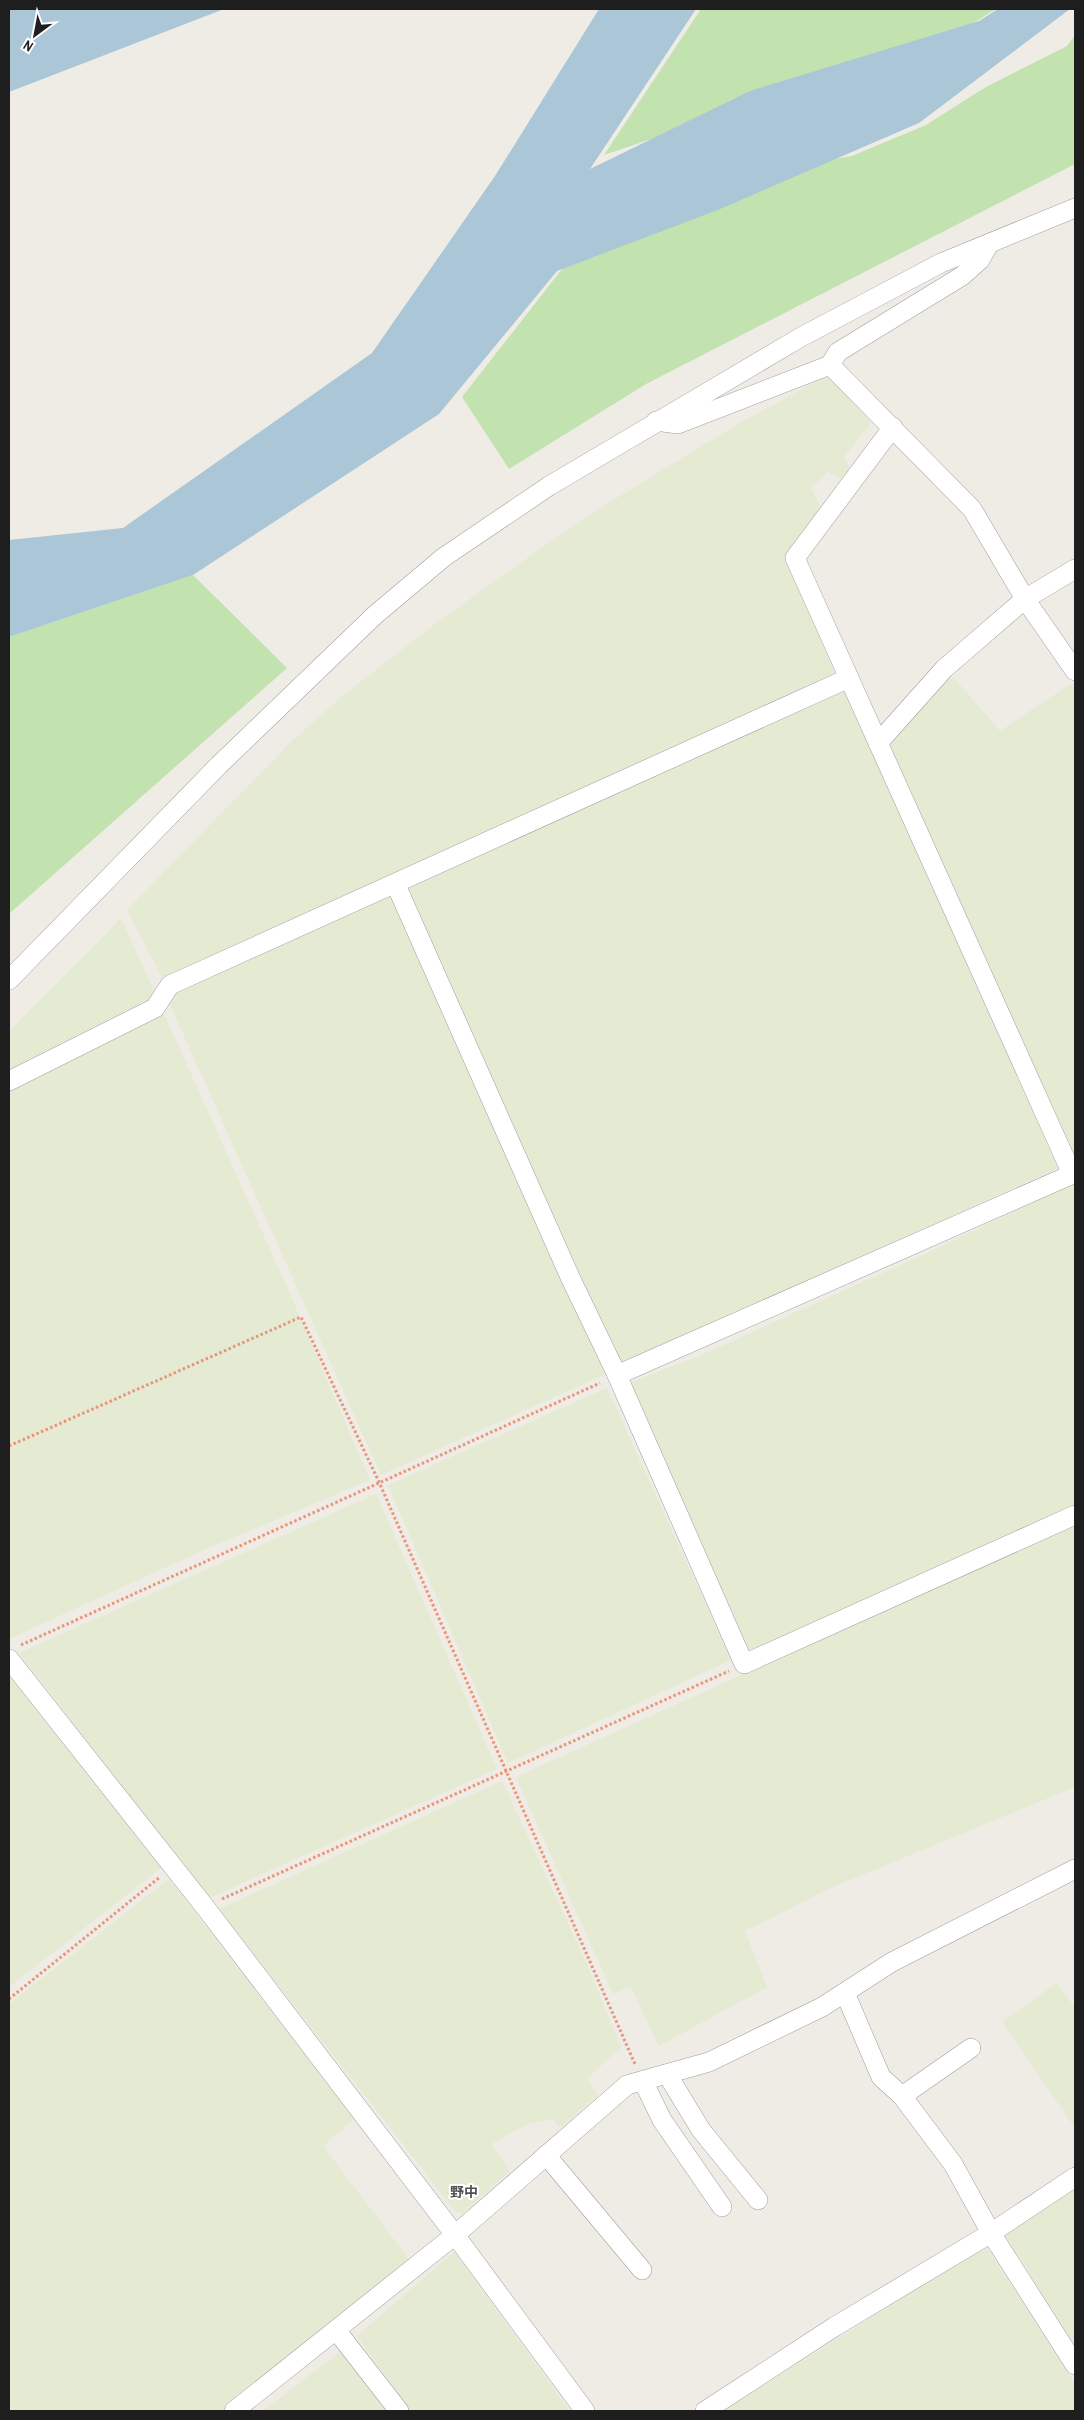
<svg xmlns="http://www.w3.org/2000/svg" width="1084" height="2420" font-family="'Archivo Narrow','Noto Sans JP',sans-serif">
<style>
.farmland{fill:#e5ead2}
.grass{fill:#c2e2b0}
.water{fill:#aac6d7}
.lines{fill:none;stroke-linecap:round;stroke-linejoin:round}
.minor-casing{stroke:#9f9f9f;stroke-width:20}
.path{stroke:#ea9479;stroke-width:3;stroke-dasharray:2.5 2.5;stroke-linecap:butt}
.minor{stroke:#fff;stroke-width:19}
.labels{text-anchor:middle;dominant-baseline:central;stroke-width:4;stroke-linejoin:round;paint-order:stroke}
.neighbourhood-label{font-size:14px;font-weight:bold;fill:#515151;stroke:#fff}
</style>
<rect width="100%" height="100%" fill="#eeece5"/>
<g class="farmland">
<path d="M828 375 871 423 843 458 850 467 841 479 828 472 811 488 821 508 786 558 836 676 163 979 127 910 291 742 346 693 439 621 550 542 610 502 738 424Z"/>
<path d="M954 678 1000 731 1072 683 1075 687V1159L889 747 945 679Z"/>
<path d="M846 687 1058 1168 668 1343 620 1362 512 1125 408 887Z"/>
<path d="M395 895 612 1371 381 1475 167 998 174 989Z"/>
<path d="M121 918 290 1294 370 1480 197 1553 9 1639V1032Z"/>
<path d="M1075 1182V1506L746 1653 629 1383 699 1356 925 1254Z"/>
<path d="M607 1388 731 1660 508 1763 388 1485Z"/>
<path d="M376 1494 497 1769 209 1898 19 1653Z"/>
<path d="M1075 1524V1787L828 1889 745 1931 767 1987 659 2046 631 1987 613 1994 516 1777Z"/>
<path d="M9 1676 161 1868 9 1987Z"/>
<path d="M502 1781 586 1962 621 2047 587 2079 598 2095 560 2127 552 2119 528 2124 491 2144 510 2171 463 2213 456 2212 219 1909Z"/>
<path d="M169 1879 354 2119 323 2146 411 2262 222 2411H9V2004Z"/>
<path d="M1057 1983 1073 2005 1075 2004V2128L1002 2022Z"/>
<path d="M1075 2189V2346L1005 2234Z"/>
<path d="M985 2245 1075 2384V2411H723Z"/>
<path d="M454 2252 570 2411H411L357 2336Z"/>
<path d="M340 2352 386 2411H263Z"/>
</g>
<g class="grass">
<path d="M701 9H996L929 50 746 107 604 155Z"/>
<path d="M1075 35V164L646 384 509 469 462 397 609 209 704 182 852 156 926 125 986 87 1067 46Z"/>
<path d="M193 575 287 668 9 914V637Z"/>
</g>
<g class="water">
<path d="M9 9H224L9 92Z"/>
<path d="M599 9H696L590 169 750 91 979 21 998 9H1070L919 123 720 209 557 271 439 414 193 575 9 637V540L123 528 372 353 495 176Z"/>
</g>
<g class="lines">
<g class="minor-casing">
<g id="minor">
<path d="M830 365 838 352 962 276 980 260 989 244"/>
<path d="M656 421 678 424 830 365 972 509 1025 599 1075 671"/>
<path d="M893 427 795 558 1072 1174"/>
<path d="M878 743 944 669 974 643 1025 599 1075 569"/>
<path d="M396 885 570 1277 617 1375 744 1664 1075 1515"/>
<path d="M9 980 219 765 375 615 444 557 549 486 801 337 941 263 1075 208"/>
<path d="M9 1081 155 1008 170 985 849 678"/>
<path d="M617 1375 1075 1173"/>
<path d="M9 1659 205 1907 455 2235 585 2411"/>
<path d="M667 2074 701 2130 758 2200"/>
<path d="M643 2081 662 2120 722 2207"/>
<path d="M902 2096 971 2048"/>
<path d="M546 2155 642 2270"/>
<path d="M1075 2177 991 2233 1075 2365"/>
<path d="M336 2330 399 2411"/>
<path d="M234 2411 455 2235 627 2085 709 2062 822 2007 892 1962 1075 1869"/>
<path d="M705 2411 834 2327 991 2233 953 2164 902 2096 881 2077 845 1993"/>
</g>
</g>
<g class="path">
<path d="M9 1446 301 1317 379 1482 635 2064"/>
<path d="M21 1645 600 1383"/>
<path d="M222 1899 729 1671"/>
<path d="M9 1999 160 1877"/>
</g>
<use href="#minor" class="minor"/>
</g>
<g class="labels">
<g class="neighbourhood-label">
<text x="464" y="2192">野中</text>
</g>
</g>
<rect width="1084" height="2420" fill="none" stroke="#1e1e1e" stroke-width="20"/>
<g transform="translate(35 35) rotate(212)" stroke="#ffffff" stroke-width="4" paint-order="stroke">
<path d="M0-4L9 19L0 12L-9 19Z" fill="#1e1e1e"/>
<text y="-8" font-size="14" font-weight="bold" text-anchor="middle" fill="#1e1e1e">N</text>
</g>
</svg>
